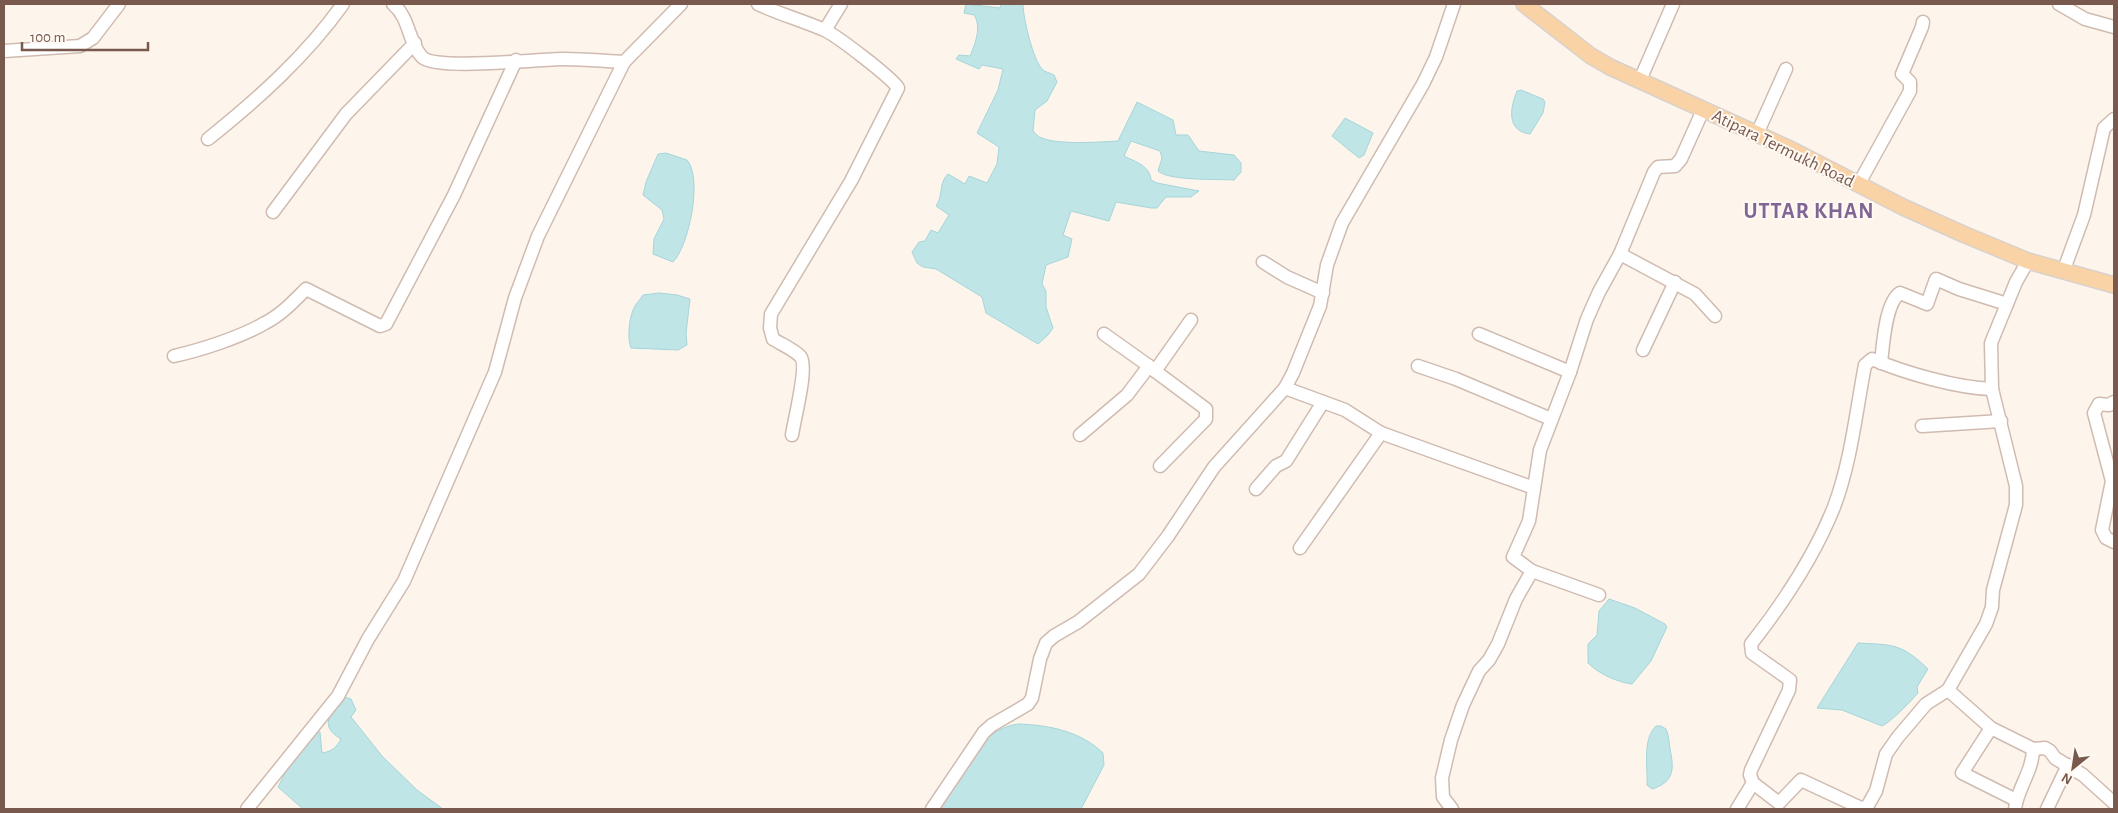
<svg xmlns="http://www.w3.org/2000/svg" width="2118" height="813" font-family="'Alegreya Sans',sans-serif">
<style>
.water{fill:#bfe5e7;stroke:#a6d5d9}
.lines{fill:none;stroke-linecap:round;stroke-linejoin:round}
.minor-casing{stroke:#d0bbb0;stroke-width:15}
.major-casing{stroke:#d9d1cd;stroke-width:18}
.minor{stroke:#fff;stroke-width:12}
.major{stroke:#f9d3a6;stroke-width:15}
.labels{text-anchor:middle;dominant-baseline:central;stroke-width:4;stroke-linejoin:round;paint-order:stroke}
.street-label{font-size:18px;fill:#79594e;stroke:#fff9f3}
.district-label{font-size:22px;font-weight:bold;letter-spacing:1px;fill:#806694;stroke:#fff9f3}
</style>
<rect width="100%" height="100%" fill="#fdf5ec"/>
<g class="water">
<path d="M966 4 1000 8 1001 4H1023C1023 17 1033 61 1043 70 1045 72 1051 73 1054 75L1057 82 1047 101 1035 110 1033 131C1036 134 1038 137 1042 138 1058 145 1101 142 1118 141L1137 102 1173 120 1176 135H1188L1199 151 1234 155 1241 163V172L1234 180C1217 179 1169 181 1158 171L1162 158 1160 151 1131 141 1124 156C1136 162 1150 166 1151 180L1157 183 1199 191 1191 197H1166L1157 208H1151L1116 202 1109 221 1071 211 1063 235 1072 239 1068 257 1046 265 1042 284 1046 291V307L1053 328 1048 335 1038 344 986 313 982 297 936 269 923 267 917 263 912 252 919 242 925 241 931 230 938 233 949 215 936 206C944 194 938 184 948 174L965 184 969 176 987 183 997 164 999 147 977 133 998 90 1003 69 982 65 979 69 956 59 959 55 970 56C975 44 982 27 974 15L964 13Z"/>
<path d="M1521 90 1543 99 1545 102 1543 113 1530 134C1506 131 1510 108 1517 91Z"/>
<path d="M1345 118 1373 133 1364 155 1359 158 1332 136Z"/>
<path d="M666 153 687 160C703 178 689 246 673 262L653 254 654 239 664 219 662 210 643 195 646 182 658 154Z"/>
<path d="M659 293 677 295 690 299 686 333 687 345 678 350 631 348C627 338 629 318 634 308 636 303 641 299 643 295Z"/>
<path d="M1609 599 1635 608 1665 624 1667 627 1651 661 1632 684C1617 682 1599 674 1588 663V644L1597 635 1599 611Z"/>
<path d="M1858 643C1893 645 1901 643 1928 669L1917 687 1918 693C1911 701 1891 722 1882 726L1842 710 1817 708Z"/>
<path d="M344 697 351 699 356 710 351 717 382 756 417 790 443 809H303L278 787C288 768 299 741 320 732L322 753C331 752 337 747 341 739 317 725 332 712 344 697Z"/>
<path d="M1018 724C1049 725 1080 731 1103 753L1104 765 1081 809H935C956 779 978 729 1018 724Z"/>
<path d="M1656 726H1661L1666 729C1669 736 1669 742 1670 749 1674 768 1675 782 1652 789L1647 785C1648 768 1642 739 1656 726Z"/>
</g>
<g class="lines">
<g class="minor-casing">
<g id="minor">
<path d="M393 4C410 18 408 42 422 57 436 71 538 59 563 59 583 59 604 61 624 62"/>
<path d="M758 4C779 14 801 20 822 29 834 33 892 78 898 88L851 181 771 314 770 328 773 339C781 344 793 349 800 356 809 365 794 420 792 435"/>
<path d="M2059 4 2085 19 2114 27"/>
<path d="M825 30 841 4"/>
<path d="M4 51 80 46 93 38 119 4"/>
<path d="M1640 80 1673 4"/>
<path d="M1757 134 1786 69"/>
<path d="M208 139C258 99 306 56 343 4"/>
<path d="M1861 186 1862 178 1910 91V82L1902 74 1922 27 1923 22"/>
<path d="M273 212 346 114 415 43"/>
<path d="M1620 254 1695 294 1715 316"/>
<path d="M1263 262 1287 277 1323 293"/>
<path d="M2063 272 2084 215 2104 128 2114 119"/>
<path d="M1104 334 1149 366"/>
<path d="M1479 334 1570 372"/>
<path d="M1643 350 1675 282"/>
<path d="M174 356C201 350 241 337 265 323 281 315 294 301 306 289L380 326 386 324 454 195 516 60"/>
<path d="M1881 363C1883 346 1885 303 1900 293L1927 304 1936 279 1959 289 2007 304"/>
<path d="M1418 366 1456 379 1551 419"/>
<path d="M1285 388 1345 410 1381 433 1534 488"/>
<path d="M2114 402 2109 405 2099 404 2094 413 2112 481 2102 530 2106 538 2114 542"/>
<path d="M1922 426 2001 421"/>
<path d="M1080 435 1127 395 1149 366 1155 371"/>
<path d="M1160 466 1206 419V409L1155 371 1191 320"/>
<path d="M1256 489 1276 466 1286 461 1323 402"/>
<path d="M1300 548 1381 433"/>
<path d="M1532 571 1599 595"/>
<path d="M1991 728 1962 773 2016 800"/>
<path d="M2033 749 2045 748 2050 751 2055 758 2083 775 2114 803"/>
<path d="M1753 783 1779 803 1801 780 1861 808 1867 807 1876 791 1886 754 1898 737 1926 704 1948 690"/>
<path d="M247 809 338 696 368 639 404 581 495 372 515 298 538 236 624 62 681 4"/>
<path d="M932 809 984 732 992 725 1028 704 1032 698 1040 659 1046 643 1054 636 1078 622 1139 574 1168 536 1214 467 1285 388 1293 373 1320 306 1327 265 1342 223 1423 84 1436 57 1454 4"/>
<path d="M1452 809 1443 797 1442 778 1451 740 1463 705 1479 671 1489 660 1498 644 1516 599 1532 571 1513 557 1529 521 1540 450 1570 372 1587 319 1599 292 1620 254 1654 172 1658 167 1675 166 1681 159 1703 110"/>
<path d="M1737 809 1753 783 1750 775 1751 770 1789 690 1790 680 1752 653 1751 644C1784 602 1814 557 1834 507 1851 462 1856 412 1865 365L1872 359C1905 373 1957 388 1992 389"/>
<path d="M2015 809C2017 789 2033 771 2033 749L1991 728 1948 690 1986 624 1992 607 1993 590 2016 505V486L1992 389 1991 343 2016 282 2028 261"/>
<path d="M2047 809 2068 765"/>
</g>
</g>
<g class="major-casing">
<path id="major" d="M1524 4 1591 56 1610 67 1790 149 1903 207 1963 234 2028 261 2114 285"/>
</g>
<use href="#minor" class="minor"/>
<use href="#major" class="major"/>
</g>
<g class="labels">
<g class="street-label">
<text transform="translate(1783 149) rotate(26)">Atipara Termukh Road</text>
</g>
<g class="district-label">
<text x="1809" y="211">UTTAR KHAN</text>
</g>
</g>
<rect width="2118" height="813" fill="none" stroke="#79594e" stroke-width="10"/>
<g transform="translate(2073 768) rotate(210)" stroke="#fff9f3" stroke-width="4" paint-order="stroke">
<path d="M0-4L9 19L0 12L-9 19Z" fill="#79594e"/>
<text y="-8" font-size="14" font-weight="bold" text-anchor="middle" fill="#79594e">N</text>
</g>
<path d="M22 42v8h126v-8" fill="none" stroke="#79594e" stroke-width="2.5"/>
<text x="30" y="42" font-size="15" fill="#79594e" stroke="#fff9f3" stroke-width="4" paint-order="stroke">100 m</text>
</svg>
